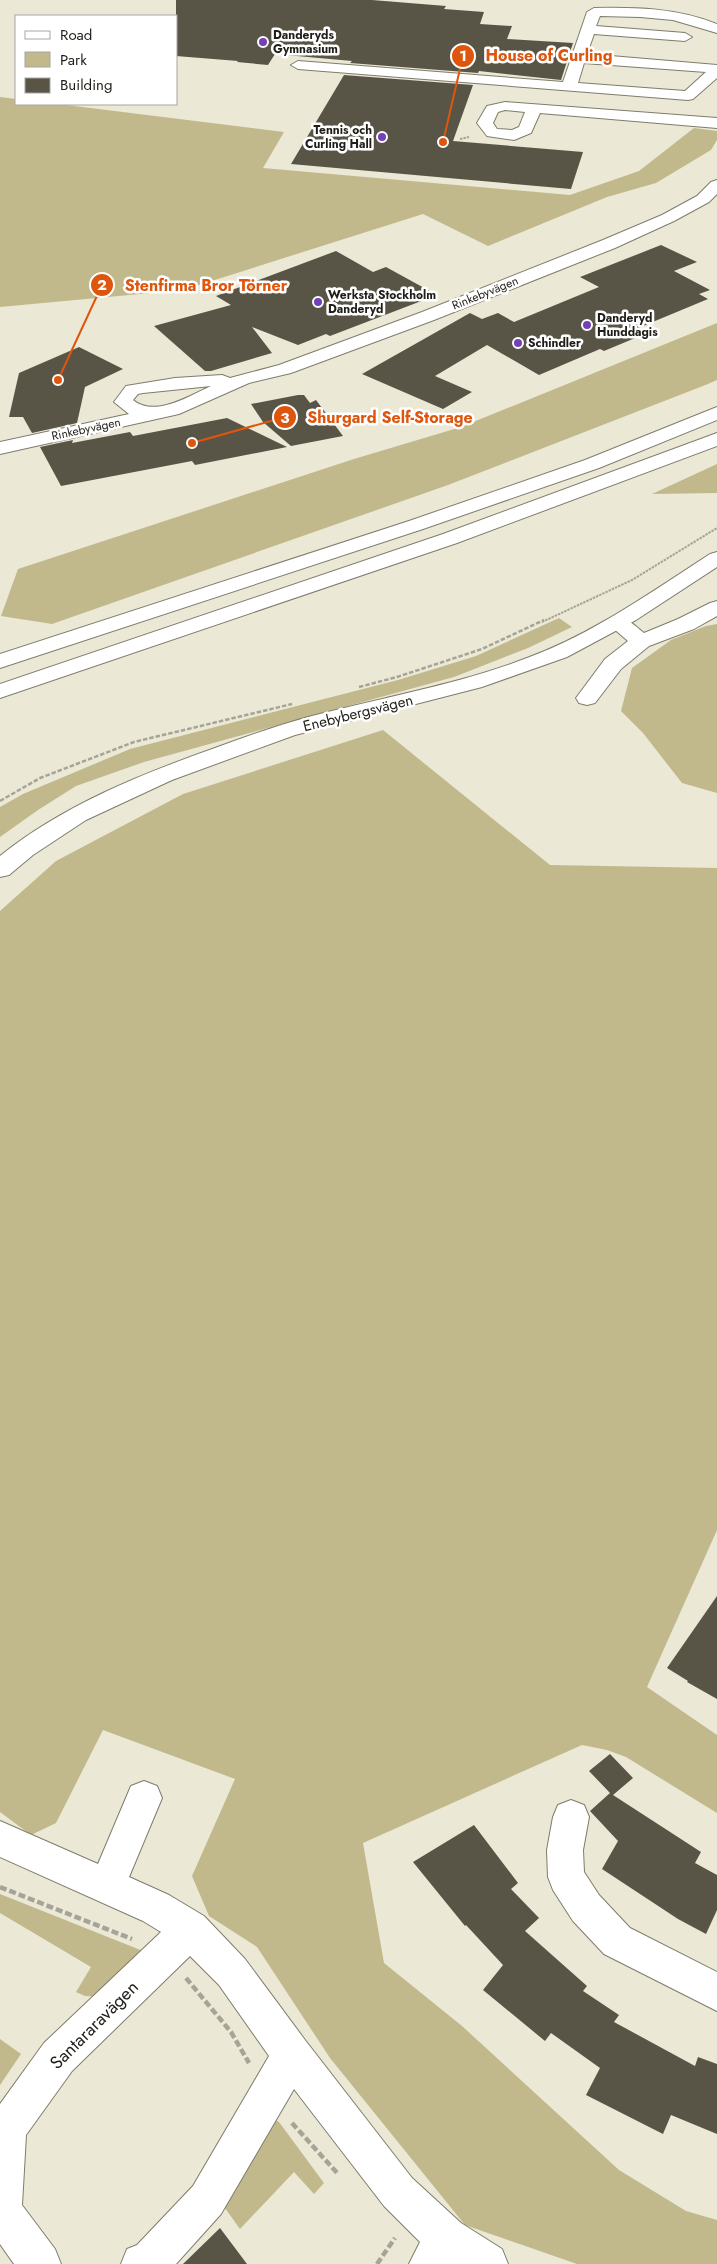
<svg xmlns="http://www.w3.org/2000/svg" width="717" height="2264" font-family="Jost,sans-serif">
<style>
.green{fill:#c1b98c}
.building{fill:#585546}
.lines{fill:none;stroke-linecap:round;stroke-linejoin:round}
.minor-casing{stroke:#7f7c6c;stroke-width:2}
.major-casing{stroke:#7f7c6c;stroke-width:2}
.highway-casing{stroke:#7f7c6c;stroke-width:2}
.path-far2{stroke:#a6a496;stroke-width:2;stroke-dasharray:2.5 1;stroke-linecap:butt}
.path-far1{stroke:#a6a496;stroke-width:2.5;stroke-dasharray:4.5 2;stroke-linecap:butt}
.path{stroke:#a6a496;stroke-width:4.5;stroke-dasharray:7 3;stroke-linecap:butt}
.minor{fill:#fff;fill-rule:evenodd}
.major{fill:#fff;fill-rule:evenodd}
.highway{fill:#fff;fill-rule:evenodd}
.poi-dot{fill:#7340b7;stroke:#fff;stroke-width:2}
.labels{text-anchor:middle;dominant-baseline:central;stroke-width:5;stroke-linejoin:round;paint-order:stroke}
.far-poi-label{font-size:12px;font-weight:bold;fill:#1f1e18;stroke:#fff;text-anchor:start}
.far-street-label{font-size:12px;fill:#1f1e18;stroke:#fff}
.street-label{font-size:15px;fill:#1f1e18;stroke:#fff}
.near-street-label{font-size:18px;fill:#1f1e18;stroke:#fff}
.leader{fill:none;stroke:#de560d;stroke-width:2}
.callout-dot{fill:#de560d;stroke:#fff;stroke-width:2}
.mark-label{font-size:15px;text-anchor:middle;font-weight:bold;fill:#fff}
.callout-label{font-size:16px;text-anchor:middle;font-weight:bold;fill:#de560d;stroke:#fff;stroke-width:5;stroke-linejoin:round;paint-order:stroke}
</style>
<rect width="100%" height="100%" fill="#ebe8d6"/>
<g class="green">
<path d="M0 97 16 99V104H58L284 132 263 168 570 195 639 171 694 128 717 131V140L711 150 656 183 607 197 488 246 423 214 183 290 0 307Z"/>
<path d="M717 323V380L708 384 448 485 52 624 1 616 18 569 354 459 461 427Z"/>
<path d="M717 464V493L652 494Z"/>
<path d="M559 618 572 627 528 648 454 677 144 762 76 786 38 810 0 837V807L23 794 130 749 398 680 476 656Z"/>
<path d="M717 624V793L682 783 643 733 621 711 632 668 671 640 706 626Z"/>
<path d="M383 730 550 865 717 868V1530L647 1687 717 1735V1813L626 1757 607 1750 582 1745 363 1843 384 1963 462 2026 619 2170 686 2211 717 2220V2264H577L465 2225 330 2058 257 1947 209 1916 192 1876 235 1779 103 1730 56 1823 31 1835 0 1812V911L56 861 183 794Z"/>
<path d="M0 1894 5 1896 143 1951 99 1997 85 1996 76 1992 91 1967 0 1913Z"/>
<path d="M0 2039 21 2054 0 2085Z"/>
<path d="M274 2119 279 2122 324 2183 314 2194 294 2172 240 2229 222 2204Z"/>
</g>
<g class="building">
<path d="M176 0H372L446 6 444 9 484 12 480 24 512 26 507 39 573 43 561 80 479 71 478 73 350 63 352 61 275 54 268 65 237 62 238 61 176 56Z"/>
<path d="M344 75 473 85 453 141 583 152 571 189 291 164Z"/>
<path d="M661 245 697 262 674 271 710 290 699 294 708 299 631 331 640 336 604 351 600 349 539 375 487 345 435 376 472 392 443 409 362 374 470 313 482 319 498 313 514 322 599 287 580 277Z"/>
<path d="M336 251 373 272 386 267 437 295 330 336 326 334 298 345 252 327 272 353 211 371H205L154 326 231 305 216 296Z"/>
<path d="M79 347 123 369 85 387 77 423 32 433 23 417H9L19 373Z"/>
<path d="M298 395H304L310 403 316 400 343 436 291 446 263 422 251 404Z"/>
<path d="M227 418 287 447 195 465 192 461 61 486 40 447 73 440 72 443 130 432 133 436Z"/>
<path d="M717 1596V1699L687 1682 688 1681 667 1668Z"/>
<path d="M610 1754 633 1778 613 1795 701 1852 695 1863 717 1875V1910L706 1934 678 1919 602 1869 618 1841 590 1811 610 1793 589 1771Z"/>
<path d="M474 1825 518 1883 511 1889 539 1918 525 1931 587 1986 583 1991 619 2015 614 2022 695 2066 698 2057 717 2064V2134L671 2115 663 2134 586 2095 600 2068 551 2033 545 2041 483 1990 503 1965 466 1925 465 1926 413 1862Z"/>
<path d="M220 2228 247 2264H183Z"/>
</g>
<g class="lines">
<g class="minor-casing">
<g id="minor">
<path d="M594 8C635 7 678 8 717 24V33L673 20 640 17 600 16 596 26 685 33 692 37 685 41 594 34 587 54 717 65V78L693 99 688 100 298 69 291 65 298 61 563 82 587 12ZM584 63 706 72 685 91 578 83Z"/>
<path d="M505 102 717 118V128L540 113 531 133 514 140 487 136 477 123 487 106ZM505 110 525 112 519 127 512 130 497 129 493 123 498 112Z"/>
<path d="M717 180V194L709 202 674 221 615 248 434 320 291 373 249 383 179 414 0 454V442L129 414 114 402 126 386 175 378 222 375 230 378 279 365 422 312 603 240 662 215 697 196 711 182ZM211 386C189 396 155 418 133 400L138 394 143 393Z"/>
<path d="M717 601V616L694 629 649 646 621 669 595 703 587 705 579 703 576 698 605 659 628 641 607 623 610 618C625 615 633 624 644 633L678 619 710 603Z"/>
<path d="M144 1781 157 1786 162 1798 129 1877 169 1895 204 1916 245 1959 305 2040 412 2178 461 2223 502 2249 508 2264H409L420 2242 384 2206 294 2089 221 2214 176 2264H121L127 2249 137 2245 193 2186 269 2056 219 1985 190 1956 72 2071 26 2135 22 2205 55 2249 61 2264H14L0 2244V2104L44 2043 161 1932 143 1921 0 1857V1821L98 1864 131 1786Z"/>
<path d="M571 1800 584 1805 589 1817 583 1850 584 1872 599 1895 630 1928 717 1972V2011L604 1954 573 1921 553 1890 548 1877 547 1850 553 1817 558 1805Z"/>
</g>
</g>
<g class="major-casing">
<path id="major" d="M717 552V567L636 620 567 657 482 687 295 735 172 780 86 820 33 855 9 875 0 877V856C64 805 139 775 215 748 247 736 279 725 312 716 384 697 457 685 527 658 593 634 651 592 710 554Z"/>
</g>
<g class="highway-casing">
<g id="highway">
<path d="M717 407V420L599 468 423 529 0 668V654L409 521 585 460Z"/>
<path d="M717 433V446L457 543 0 698V684L443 534Z"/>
</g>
</g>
<g class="path-far2">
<path d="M460 139 469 137"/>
<path d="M542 622 632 580 717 528"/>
</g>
<g class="path-far1">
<path d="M359 687 397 677 482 649 544 620"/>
<path d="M0 801 40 778 134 742 292 704"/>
</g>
<g class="path">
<path d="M0 1887 132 1939"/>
<path d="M186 1978 231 2032 249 2063"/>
<path d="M292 2123 338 2174"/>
<path d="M377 2264 395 2238"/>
</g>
<use href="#minor" class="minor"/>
<use href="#major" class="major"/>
<use href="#highway" class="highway"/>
</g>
<g class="poi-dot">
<circle cx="263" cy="42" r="5"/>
<circle cx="382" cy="137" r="5"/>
<circle cx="318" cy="302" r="5"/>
<circle cx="587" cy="325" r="5"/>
<circle cx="518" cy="343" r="5"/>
</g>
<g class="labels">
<g class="far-poi-label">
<text x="273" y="35">Danderyds<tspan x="273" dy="14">Gymnasium</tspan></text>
<text x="372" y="130" text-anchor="end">Tennis och<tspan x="372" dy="14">Curling Hall</tspan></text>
<text x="328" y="295">Werksta Stockholm<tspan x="328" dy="14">Danderyd</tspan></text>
<text x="597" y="318">Danderyd<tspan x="597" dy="14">Hunddagis</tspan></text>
<text x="528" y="343">Schindler</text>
</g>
<g class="far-street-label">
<text transform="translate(485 293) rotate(-22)">Rinkebyvägen</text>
<text transform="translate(86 429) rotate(-12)">Rinkebyvägen</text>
</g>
<g class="street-label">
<text transform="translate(358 713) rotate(-14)">Enebybergsvägen</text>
</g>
<g class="near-street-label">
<text transform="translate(94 2025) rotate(-45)">Santararavägen</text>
</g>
</g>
<path class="leader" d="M443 142L463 56M58 380L102 285M192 443L285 417"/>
<g class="callout-dot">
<circle cx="443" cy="142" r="5"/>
<circle cx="58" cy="380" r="5"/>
<circle cx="192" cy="443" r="5"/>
<circle cx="463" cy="56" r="12"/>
<circle cx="102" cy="285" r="12"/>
<circle cx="285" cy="417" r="12"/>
</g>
<g class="mark-label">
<text x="463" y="61">1</text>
<text x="102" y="290">2</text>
<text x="285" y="423">3</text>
</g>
<g class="callout-label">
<text x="549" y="61">House of Curling</text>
<text x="206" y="291">Stenfirma Bror Törner</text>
<text x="390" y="423">Shurgard Self-Storage</text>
</g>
<rect x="15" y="15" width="162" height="90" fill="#ffffff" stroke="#a5a5a3"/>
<rect x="25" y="31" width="25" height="8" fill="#ffffff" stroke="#a5a5a3"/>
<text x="60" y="40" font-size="15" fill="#1f1e18">Road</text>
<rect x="25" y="52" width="25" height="15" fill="#c1b98c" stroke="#a5a5a3"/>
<text x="60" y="65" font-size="15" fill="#1f1e18">Park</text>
<rect x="25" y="78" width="25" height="15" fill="#585546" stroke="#a5a5a3"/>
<text x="60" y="90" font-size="15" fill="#1f1e18">Building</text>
</svg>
